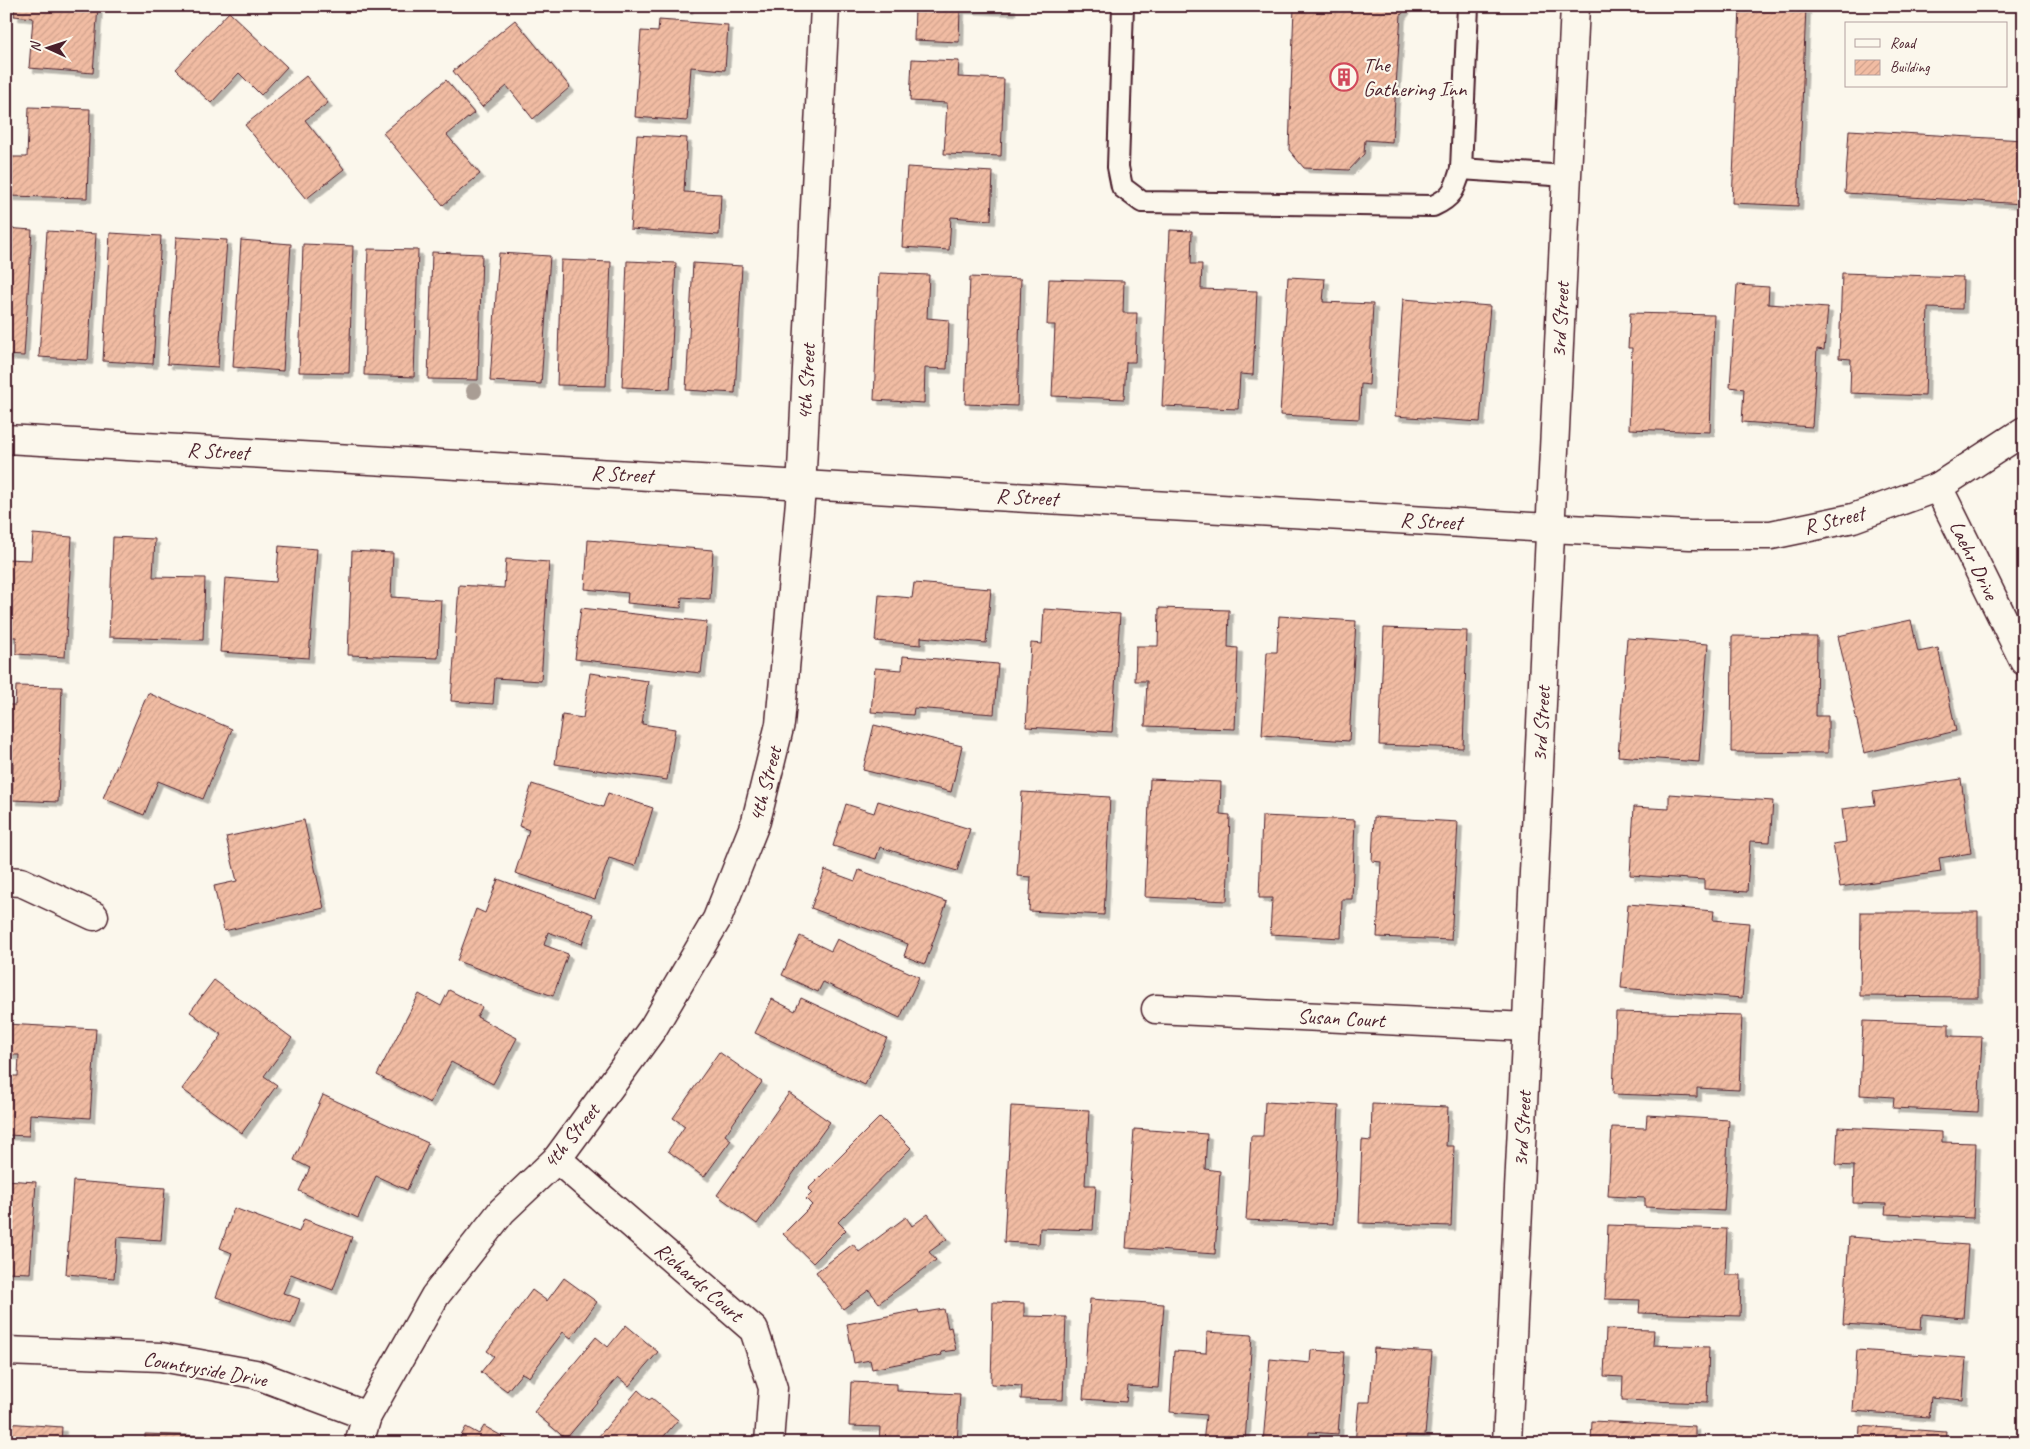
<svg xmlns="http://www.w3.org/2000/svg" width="2030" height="1449" font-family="Caveat,sans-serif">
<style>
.building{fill:url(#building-hatch);stroke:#4a1f2b;filter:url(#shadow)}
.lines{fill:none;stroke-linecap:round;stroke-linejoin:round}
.service-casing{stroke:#4a1f2b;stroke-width:24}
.minor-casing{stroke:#4a1f2b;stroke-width:31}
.tertiary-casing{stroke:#4a1f2b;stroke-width:31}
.service{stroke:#fbf7ec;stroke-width:20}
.minor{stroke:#fbf7ec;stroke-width:28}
.tertiary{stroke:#fbf7ec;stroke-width:28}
.tree{fill:#a99d94}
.labels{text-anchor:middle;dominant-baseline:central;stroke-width:4.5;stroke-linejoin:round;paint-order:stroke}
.poi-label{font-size:21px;fill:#4a1f2b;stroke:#fbf7ec;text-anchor:start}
.street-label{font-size:21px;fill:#4a1f2b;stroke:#fbf7ec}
</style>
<defs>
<pattern id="building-hatch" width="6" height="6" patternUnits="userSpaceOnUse" patternTransform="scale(1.25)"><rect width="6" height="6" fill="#f1bca3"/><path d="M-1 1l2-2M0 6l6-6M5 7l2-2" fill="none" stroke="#d0a18c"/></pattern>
<filter id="shadow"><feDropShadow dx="4.5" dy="4.5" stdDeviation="0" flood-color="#0004"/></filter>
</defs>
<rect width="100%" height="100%" fill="#fbf7ec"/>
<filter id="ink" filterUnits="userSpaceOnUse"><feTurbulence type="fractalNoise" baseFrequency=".02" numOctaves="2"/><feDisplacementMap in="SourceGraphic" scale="10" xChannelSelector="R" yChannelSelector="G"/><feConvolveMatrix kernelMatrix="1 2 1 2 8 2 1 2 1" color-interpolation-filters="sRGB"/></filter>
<g filter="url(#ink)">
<g class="building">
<path d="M15 6H98L93 73 29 68 33 18 14 16Z"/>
<path d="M644 6H689L688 9Z"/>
<path d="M915 6H1011V11L960 9 959 42 914 40Z"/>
<path d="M1294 6H1408L1401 15 1392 142 1365 140 1364 154 1349 170 1304 168 1289 150Z"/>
<path d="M1740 6H1806L1798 206 1732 203Z"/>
<path d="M229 12 287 67 261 95 239 73 211 103 176 69Z"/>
<path d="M515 20 570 87 533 119 507 86 482 107 453 71Z"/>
<path d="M659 20 728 25 725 70 691 67 687 121 635 117 641 31 658 32Z"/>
<path d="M912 59 959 61 958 77 1004 79 1001 156 944 154 947 103 910 101Z"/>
<path d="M306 76 328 103 305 120 344 169 306 199 245 125Z"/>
<path d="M446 80 474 113 447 135 480 174 443 205 383 133Z"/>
<path d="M29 107 90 109 87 198 9 196 11 157H27Z"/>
<path d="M1849 130 2024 140V204L1845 193Z"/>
<path d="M637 135 687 138 684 192 721 194 719 235 630 229Z"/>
<path d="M907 167 993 172 991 220 951 217 949 250 902 247Z"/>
<path d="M6 228 32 230 24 356 6 355Z"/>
<path d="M1170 230 1192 231 1191 264H1202L1201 289 1257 291 1253 375 1240 374 1238 409 1162 406Z"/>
<path d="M47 231 96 234 88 360 39 357Z"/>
<path d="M110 233 161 236 153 364 103 361Z"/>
<path d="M176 237 227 240 218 367 167 364Z"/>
<path d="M241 240 291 244 283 371 233 367Z"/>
<path d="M303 244 353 246 349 373 299 372Z"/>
<path d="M368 249 418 250 414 377 364 375Z"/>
<path d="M432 252 482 254 478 380 428 379Z"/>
<path d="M499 253 550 256 541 384 490 381Z"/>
<path d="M561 260 611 262 606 386 557 385Z"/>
<path d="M627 261 676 263 670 389 622 387Z"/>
<path d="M693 263 742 266 735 393 686 390Z"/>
<path d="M879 273 929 275 927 318 949 320 947 369 925 368 924 403 874 400Z"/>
<path d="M1842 273 1963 277 1962 309 1928 308 1925 396 1850 393 1851 359 1839 358Z"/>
<path d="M970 277 1021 279 1017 406 965 404Z"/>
<path d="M1288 277 1325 279 1323 302 1373 304 1369 385 1361 384 1359 419 1280 415Z"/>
<path d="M1049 279 1124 281 1123 313H1137L1135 362H1126L1124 399 1052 396 1055 325H1047Z"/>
<path d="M1737 285 1769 287 1768 304 1828 308 1824 350 1817 349 1812 427 1742 422 1744 389 1730 387Z"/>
<path d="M1403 299 1490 306 1480 422 1395 416Z"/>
<path d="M1630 313 1714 315 1710 432 1629 429 1632 348H1628Z"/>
<path d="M33 534 72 537 65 657 16 654V637H6V559L31 560Z"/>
<path d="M113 537 155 539 153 577 205 578 203 640 109 637Z"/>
<path d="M588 540 713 550 710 599 682 597 681 608 627 603 628 593 585 589Z"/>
<path d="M279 546 317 549 309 658 220 652 225 578 276 582Z"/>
<path d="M352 551 393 553 391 597 441 600 438 658 348 655Z"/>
<path d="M506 559 549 562 541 681 495 678 493 704 451 701 459 585 504 588Z"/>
<path d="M914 583 991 589 986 643 921 637V645L875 641 879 595 912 598Z"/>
<path d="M581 608 707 622 701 673 575 659Z"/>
<path d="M1159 608 1229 610 1228 647 1238 648 1235 729 1145 726 1147 681H1135L1136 646H1158Z"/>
<path d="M1044 609 1120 614 1112 732 1026 727 1031 643 1042 644Z"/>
<path d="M1279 616 1356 621 1349 741 1262 735 1267 652H1277Z"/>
<path d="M1911 620 1918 652 1938 648 1956 731 1864 753 1838 636Z"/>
<path d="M1384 628 1467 631 1463 748 1379 745Z"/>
<path d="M1732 636 1817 637 1816 716H1828V753L1731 752Z"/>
<path d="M1627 638 1708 644 1699 762 1618 756Z"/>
<path d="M903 656 998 664 994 714 914 708 913 715 871 712 875 668 902 670Z"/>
<path d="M590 673 648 681 642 724 675 729 667 780 555 764 562 715 583 718Z"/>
<path d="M16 686 62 687 58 802 12 800 13 760H6V705H15Z"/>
<path d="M148 693 232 729 203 799 158 781 144 815 103 798Z"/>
<path d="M874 725 962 746 951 792 863 770Z"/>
<path d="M1150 779 1221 782 1220 814 1230 815 1227 901 1145 897Z"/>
<path d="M1961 779 1971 853 1939 858 1941 872 1840 887 1833 844 1846 842 1842 809 1875 805 1873 792Z"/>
<path d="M532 784 603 807 608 793 653 808 635 866 609 858 595 899 515 873 529 830 519 826Z"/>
<path d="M1022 792 1110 797 1104 915 1029 911 1031 877 1017 876Z"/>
<path d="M1669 794 1773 801 1770 842 1750 841 1747 892 1704 889V880L1630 875 1634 807 1669 809Z"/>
<path d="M878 801 970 829 957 871 880 847 876 859 833 846 846 804 874 813Z"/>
<path d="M1262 816 1355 820 1352 899H1342L1341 938 1270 934 1272 898H1259Z"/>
<path d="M1374 817 1458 822 1451 940 1377 937 1381 862 1372 861Z"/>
<path d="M304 820 324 908 224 931 214 886 237 881 226 837Z"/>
<path d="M825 870 855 881 859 870 947 902 925 964 904 956 908 944 811 908Z"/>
<path d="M498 879 593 914 582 944 548 932 544 945 568 954 553 996 457 961 476 909 485 913Z"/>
<path d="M1628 904 1714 911 1713 920 1749 923 1742 998 1621 988Z"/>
<path d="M1861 912H1978V997L1860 996Z"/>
<path d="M800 936 831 951 837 939 919 977 900 1018 823 982 818 992 782 975Z"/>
<path d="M214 980 292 1038 264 1076 277 1085 242 1133 182 1089 222 1035 190 1012Z"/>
<path d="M449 990 482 1007 477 1017 517 1038 493 1084 451 1062 430 1103 377 1075 419 994 441 1006Z"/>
<path d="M801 998 887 1038 865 1085 755 1033 772 999 795 1011Z"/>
<path d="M1616 1012 1742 1015 1739 1090 1697 1088V1097L1613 1094Z"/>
<path d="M1863 1021 1949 1024V1036L1982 1037 1978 1112 1893 1108 1894 1097 1860 1095Z"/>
<path d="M6 1024 96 1029 90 1118 30 1114 29 1136 6 1135V1076H18L19 1055H6Z"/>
<path d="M719 1052 762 1082 725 1135 731 1140 704 1177 668 1151 685 1126 673 1118Z"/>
<path d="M789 1093 830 1122 757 1224 717 1195Z"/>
<path d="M323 1095 428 1143 407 1190 376 1176 358 1218 299 1191 310 1168 294 1160Z"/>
<path d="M1265 1102 1339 1106 1333 1224 1246 1220 1251 1136H1263Z"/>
<path d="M1372 1104 1448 1107 1446 1146H1454L1451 1226 1359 1223 1362 1140 1371 1141Z"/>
<path d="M1011 1106 1089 1110 1085 1185H1096L1093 1230 1040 1228 1039 1244 1004 1242Z"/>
<path d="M1647 1115 1729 1120 1724 1211 1645 1207V1198L1608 1196 1612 1127 1646 1128Z"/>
<path d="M880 1117 911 1148 838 1222 846 1230 813 1263 783 1234 812 1205 806 1199 812 1193 808 1189Z"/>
<path d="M1838 1127 1942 1132V1142L1976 1143 1973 1218 1885 1214 1886 1204 1853 1203 1854 1166 1836 1165Z"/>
<path d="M1134 1129 1207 1134 1205 1169 1220 1171 1215 1254 1126 1248Z"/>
<path d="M6 1180 36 1182 30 1273 6 1272Z"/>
<path d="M73 1181 165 1188 161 1240 117 1237 114 1278 66 1274Z"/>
<path d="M234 1208 299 1232 304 1219 352 1237 333 1290 291 1274 283 1293 300 1299 291 1324 216 1297 232 1253 220 1248Z"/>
<path d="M928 1214 947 1239 929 1252 936 1260 879 1303 869 1290 843 1309 816 1272 853 1244 859 1252 906 1217 912 1226Z"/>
<path d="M1608 1225 1727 1229 1725 1275H1741L1740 1316 1639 1313 1640 1300 1605 1299Z"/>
<path d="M1849 1237 1968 1245 1963 1318 1922 1314 1921 1329 1843 1324Z"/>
<path d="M564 1278 597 1302 571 1338 563 1332 529 1377 522 1373 507 1391 481 1372 494 1356 487 1351 532 1290 547 1301Z"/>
<path d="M1090 1299 1164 1304 1158 1388 1128 1386 1126 1402 1083 1399Z"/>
<path d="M993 1302 1024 1303V1316L1066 1317 1063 1400 1021 1399 1022 1386 991 1384Z"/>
<path d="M944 1309 948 1328 951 1327 956 1350 941 1352 942 1355 872 1369 870 1360 854 1363 847 1324 918 1310 919 1313Z"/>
<path d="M626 1325 658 1352 629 1386 618 1377 566 1439 534 1412 596 1337 608 1347Z"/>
<path d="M1606 1329 1654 1330 1653 1345 1709 1347 1707 1403 1622 1400 1623 1377 1604 1376Z"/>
<path d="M1207 1332 1252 1335 1245 1443H1203L1206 1415 1170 1412 1174 1351 1206 1353Z"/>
<path d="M1374 1348 1432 1352 1425 1436 1406 1435 1405 1443H1355L1359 1402H1370Z"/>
<path d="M1311 1350 1344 1352 1338 1434 1309 1432 1308 1443H1263L1270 1359 1310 1363Z"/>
<path d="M1857 1350 1966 1358 1963 1400 1931 1397 1929 1417 1853 1411Z"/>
<path d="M851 1382 897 1384V1391L960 1394 957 1443H879L880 1427 849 1426Z"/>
<path d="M638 1390 649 1400 652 1398 678 1420 658 1443H593Z"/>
<path d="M1592 1421 1695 1426V1443H1591Z"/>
<path d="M6 1423 62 1427 61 1443H6Z"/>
<path d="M484 1426 514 1443H457L466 1427 479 1434Z"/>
<path d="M1860 1426 1946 1432 1945 1443H1859Z"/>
<path d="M145 1434 209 1436V1443H145Z"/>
</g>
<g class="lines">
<g class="service-casing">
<g id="service">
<path d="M1123 6 1118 167 1122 187 1142 202 1433 206C1453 197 1455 189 1461 169L1468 6"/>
<path d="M1461 169 1567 176"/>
</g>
</g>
<g class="minor-casing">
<g id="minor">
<path d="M6 439 1550 528"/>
<path d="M1938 487 2024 661"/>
<path d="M6 881 21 882 94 916"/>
<path d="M1156 1009 1527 1027"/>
<path d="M557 1159 754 1330 773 1388 769 1443"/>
<path d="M6 1351 161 1357 255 1374 367 1416"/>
<path d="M359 1443 367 1416 435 1296 502 1211 557 1159 653 1028 717 919 756 821 780 724 801 490 825 6"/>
</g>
</g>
<g class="tertiary-casing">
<g id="tertiary">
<path d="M1550 528 1690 535H1771L1853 518 1938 487 2024 431"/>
<path d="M1507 1443 1575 6"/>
</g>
</g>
<use href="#service" class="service"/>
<use href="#minor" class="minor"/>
<use href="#tertiary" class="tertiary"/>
</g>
<circle class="tree" cx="474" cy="391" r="8"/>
</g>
<defs>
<g id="building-ring" transform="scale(1.4375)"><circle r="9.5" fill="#fbf7ec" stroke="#d1495b" stroke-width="1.5"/><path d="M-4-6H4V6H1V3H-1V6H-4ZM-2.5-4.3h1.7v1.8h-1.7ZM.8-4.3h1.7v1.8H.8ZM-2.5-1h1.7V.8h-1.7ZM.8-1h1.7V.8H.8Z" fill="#d1495b"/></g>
</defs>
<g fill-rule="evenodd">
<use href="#building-ring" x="1344" y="77"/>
</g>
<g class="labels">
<g class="poi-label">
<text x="1363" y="65">The<tspan x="1363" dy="24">Gathering Inn</tspan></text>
</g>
<g class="street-label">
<text transform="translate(1560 320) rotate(-87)">3rd Street</text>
<text transform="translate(806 382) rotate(-87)">4th Street</text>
<text transform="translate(218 451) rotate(3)">R Street</text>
<text transform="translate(622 474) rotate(3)">R Street</text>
<text transform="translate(1027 497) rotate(3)">R Street</text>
<text transform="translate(1834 520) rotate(-14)">R Street</text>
<text transform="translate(1431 521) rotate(3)">R Street</text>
<text transform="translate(1974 560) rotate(64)">Laehr Drive</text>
<text transform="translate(1541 724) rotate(-87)">3rd Street</text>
<text transform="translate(765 784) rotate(-75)">4th Street</text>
<text transform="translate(1341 1018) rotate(3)">Susan Court</text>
<text transform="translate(1522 1129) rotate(-87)">3rd Street</text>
<text transform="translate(571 1136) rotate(-51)">4th Street</text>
<text transform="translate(699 1282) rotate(41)">Richards Court</text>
<text transform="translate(205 1369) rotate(10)">Countryside Drive</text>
</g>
</g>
<rect width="2030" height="1449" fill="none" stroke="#fbf7ec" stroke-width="25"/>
<rect x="12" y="12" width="2005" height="1424" fill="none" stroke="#4a1f2b" stroke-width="2" filter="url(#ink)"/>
<rect x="1845" y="22" width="162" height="65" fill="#fbf7ec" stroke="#b4a19f"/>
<rect x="1855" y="39" width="25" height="8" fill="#fbf7ec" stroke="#b4a19f"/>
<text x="1890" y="48" font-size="15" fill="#4a1f2b">Road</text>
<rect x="1855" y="60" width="25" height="15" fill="url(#building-hatch)" stroke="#b4a19f"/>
<text x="1890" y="72" font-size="15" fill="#4a1f2b">Building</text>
<g transform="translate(48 48) rotate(273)" stroke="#fbf7ec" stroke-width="4" paint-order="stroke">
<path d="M0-4L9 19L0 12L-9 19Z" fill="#4a1f2b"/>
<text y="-8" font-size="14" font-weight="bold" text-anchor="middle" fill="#4a1f2b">N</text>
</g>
</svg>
